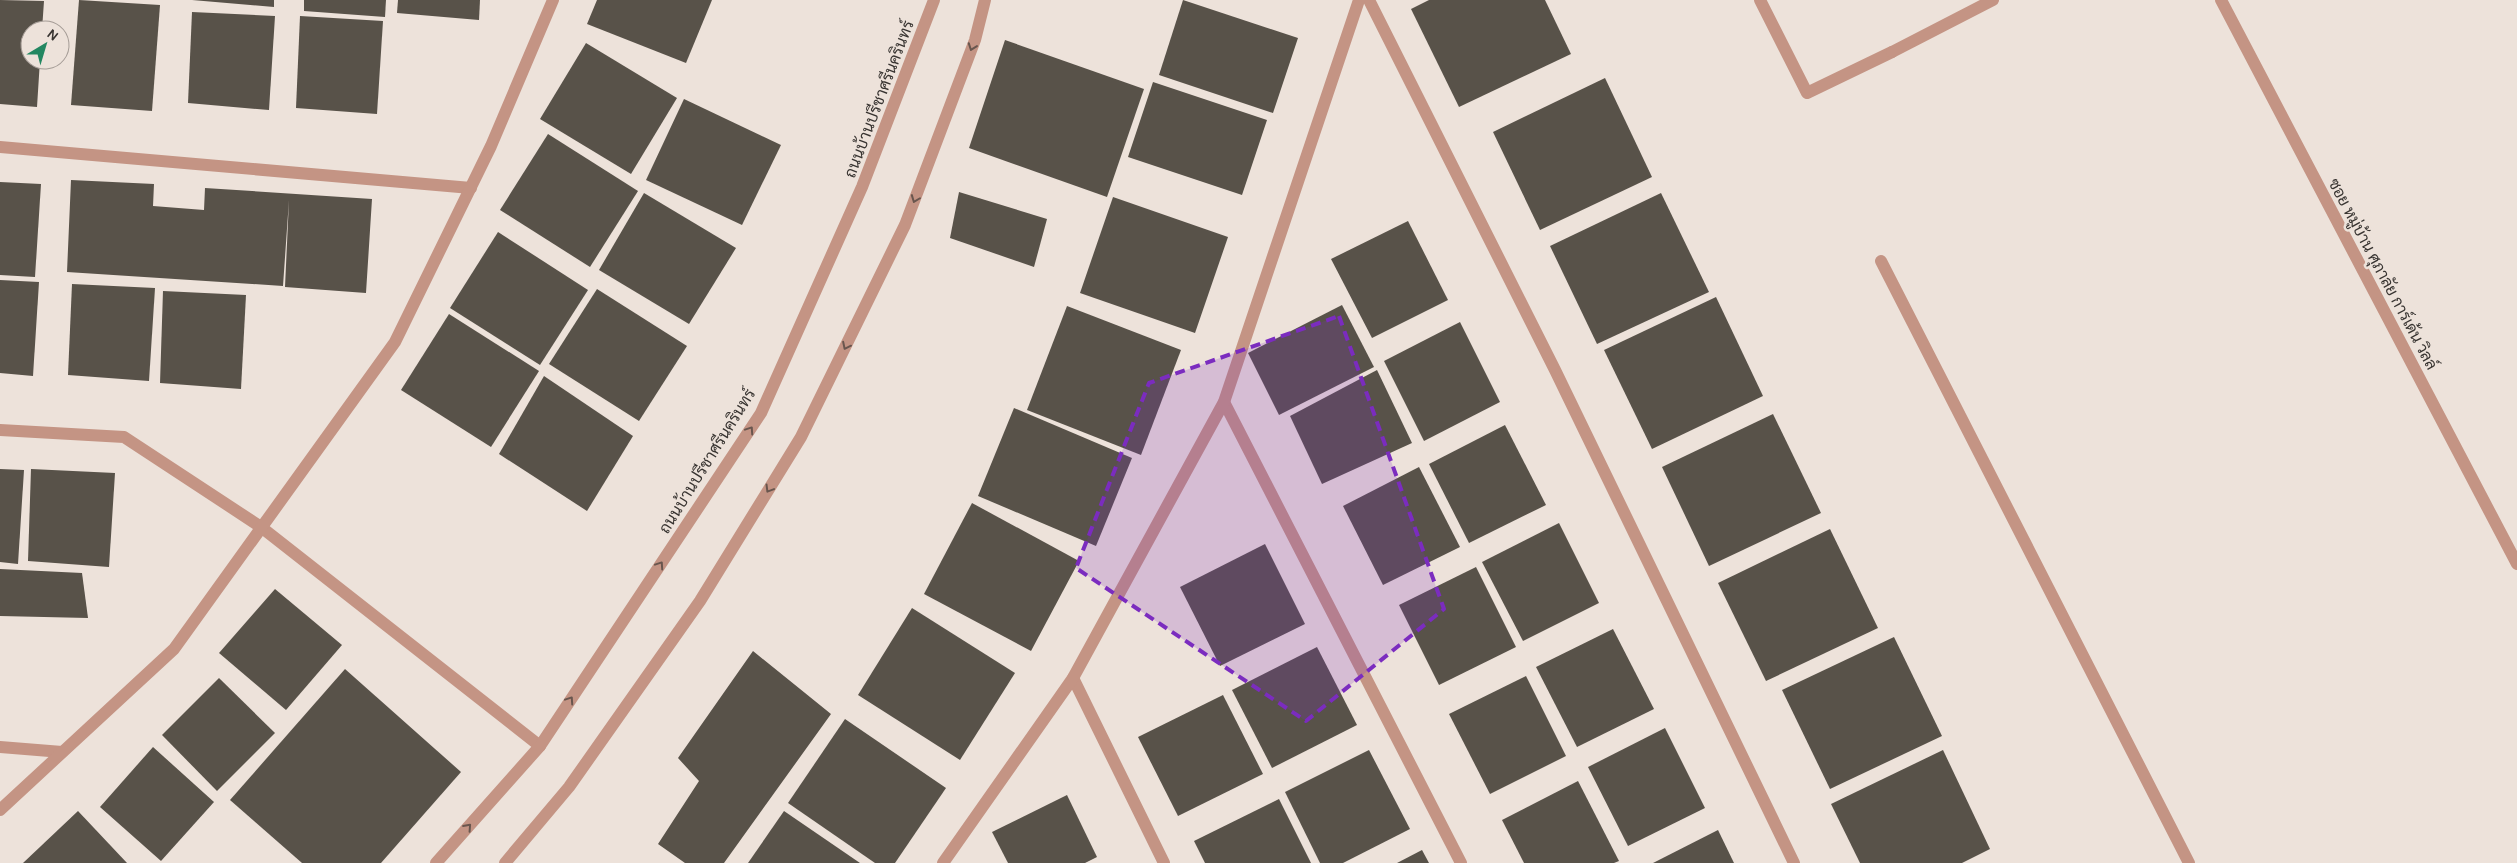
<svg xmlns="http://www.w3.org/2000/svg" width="2517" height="863" font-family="Karla,Sarabun,sans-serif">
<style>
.building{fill:#585249}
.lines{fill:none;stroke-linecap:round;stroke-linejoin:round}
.service{stroke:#c49484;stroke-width:12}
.minor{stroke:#c49484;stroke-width:12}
.oneway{stroke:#69564e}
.marked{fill:#7b2cbf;fill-opacity:0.2;stroke:#7b2cbf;stroke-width:4;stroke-dasharray:10 6;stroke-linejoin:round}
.labels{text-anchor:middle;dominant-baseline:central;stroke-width:5;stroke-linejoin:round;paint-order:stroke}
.street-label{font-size:16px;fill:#383431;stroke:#ede2da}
</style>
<rect width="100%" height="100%" fill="#ede2da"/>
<g class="building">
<path d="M0 0 44 1 42 30H30V60H40L37 107 0 104Z"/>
<path d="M79 0 160 5 152 111 71 105Z"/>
<path d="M192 0H274V7Z"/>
<path d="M304 0H386L385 17 304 11Z"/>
<path d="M398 0H480L479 20 397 13Z"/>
<path d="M597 0H712L686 63 587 24Z"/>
<path d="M1183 0 1298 38 1273 113 1159 75Z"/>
<path d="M1429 0H1545L1571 54 1459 107 1411 9Z"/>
<path d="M192 12 275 16 269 110 188 103Z"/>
<path d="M300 16 383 21 377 114 296 108Z"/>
<path d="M1005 40 1144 89 1107 197 969 148Z"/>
<path d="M586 43 677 98 631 174 540 119Z"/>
<path d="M1605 78 1652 177 1540 230 1493 132Z"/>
<path d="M1153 82 1267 120 1242 195 1128 157Z"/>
<path d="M684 99 781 145 742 225 646 180Z"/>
<path d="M548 134 638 191 590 267 500 210Z"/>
<path d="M71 180 154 184 153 206 204 210 205 188 372 199 366 293 285 287 289 200 283 286 67 272Z"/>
<path d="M0 182 41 184 35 277 0 275Z"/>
<path d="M959 192 1047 219 1034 267 950 238Z"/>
<path d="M644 193 736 248 689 324 599 270Z"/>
<path d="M1661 193 1709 292 1597 344 1550 246Z"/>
<path d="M1113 197 1228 237 1195 333 1080 293Z"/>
<path d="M1408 221 1448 300 1372 338 1331 259Z"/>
<path d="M498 232 588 290 540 365 450 308Z"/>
<path d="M0 280 39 282 33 376 0 373Z"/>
<path d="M72 284 155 288 149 381 68 375Z"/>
<path d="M597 289 687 346 639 421 549 364Z"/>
<path d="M163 291 246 295 241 389 160 383Z"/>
<path d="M1716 297 1763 396 1652 449 1604 350Z"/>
<path d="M1342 305 1374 367 1279 415 1248 353Z"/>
<path d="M1067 306 1181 350 1141 455 1027 410Z"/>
<path d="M449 314 539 371 491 447 401 390Z"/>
<path d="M1460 322 1500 402 1424 441 1384 361Z"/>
<path d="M1377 370 1412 443 1322 484 1290 416Z"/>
<path d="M544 376 633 436 587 511 499 454Z"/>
<path d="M1014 408 1132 458 1096 546 978 496Z"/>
<path d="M1773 414 1821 513 1709 566 1662 467Z"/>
<path d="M1505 425 1546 505 1469 543 1429 464Z"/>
<path d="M1419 467 1460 547 1383 585 1343 506Z"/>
<path d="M0 469 24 470 18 564 0 562Z"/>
<path d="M31 469 115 473 109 567 28 561Z"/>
<path d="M972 503 1079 561 1031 651 924 594Z"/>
<path d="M1559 523 1599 603 1523 641 1482 562Z"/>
<path d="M1830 529 1878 628 1766 681 1718 583Z"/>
<path d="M1265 544 1305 624 1220 666 1180 587Z"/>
<path d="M1476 567 1516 647 1439 685 1399 605Z"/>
<path d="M0 569 82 573 88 618 0 616Z"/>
<path d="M275 589 342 645 286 710 219 653Z"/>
<path d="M912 608 1015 673 960 760 858 695Z"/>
<path d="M1613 629 1654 709 1577 747 1536 667Z"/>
<path d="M1894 637 1942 736 1830 789 1782 690Z"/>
<path d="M1317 647 1357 725 1272 768 1232 690Z"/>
<path d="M753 651 831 714 724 863H685L658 844 699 781 678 758Z"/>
<path d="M345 669 461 772 381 863H302L230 800Z"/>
<path d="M1526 676 1566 756 1490 794 1449 714Z"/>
<path d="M219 678 275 733 217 791 162 735Z"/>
<path d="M1223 695 1263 774 1178 816 1138 737Z"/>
<path d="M845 719 946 788 895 863H875L788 803Z"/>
<path d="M1665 728 1705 808 1628 846 1588 767Z"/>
<path d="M153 747 214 802 161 861 100 807Z"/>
<path d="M1369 750 1410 829 1343 863H1320L1285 792Z"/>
<path d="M1943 750 1990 849 1962 863H1860L1831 804Z"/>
<path d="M1578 781 1619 861 1614 863H1524L1502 820Z"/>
<path d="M1067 795 1097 857 1085 863H1008L992 832Z"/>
<path d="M1279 799 1311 863H1205L1194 841Z"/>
<path d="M78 811 127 863H23Z"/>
<path d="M784 811 860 863H748Z"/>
<path d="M1718 830 1734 863H1653Z"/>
<path d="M1422 850 1429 863H1397Z"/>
</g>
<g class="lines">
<g class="service">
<path d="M1760 0 1807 93 1892 52"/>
<path d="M1881 261 2189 863"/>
</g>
<g class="minor">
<path d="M1369 0 1555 370 1794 863"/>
<path d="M2221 0 2517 564"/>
<path d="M1892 52 1993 0"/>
<path d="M0 147 471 188"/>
<path d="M1224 402 1461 863"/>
<path d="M0 430 124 437 261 527 540 746"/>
<path d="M1073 678 1164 863"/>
<path d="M0 747 62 752"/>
<path d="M0 810 174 649 395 342 491 146 553 0"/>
<path d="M436 863 540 746 761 413 862 187 934 0"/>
<path d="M505 863 569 787 700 601 801 437 905 225 975 40 985 0"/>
<path d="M943 863 1073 678 1224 402 1359 0"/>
</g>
</g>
<defs><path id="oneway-chevron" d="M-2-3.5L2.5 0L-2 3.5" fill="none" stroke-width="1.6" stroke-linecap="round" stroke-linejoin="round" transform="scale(1.25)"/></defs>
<g class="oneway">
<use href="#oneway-chevron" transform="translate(972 47) rotate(110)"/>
<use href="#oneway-chevron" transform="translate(915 199) rotate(111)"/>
<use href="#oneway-chevron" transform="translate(846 346) rotate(116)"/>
<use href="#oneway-chevron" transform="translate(750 430) rotate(-56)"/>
<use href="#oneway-chevron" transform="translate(769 489) rotate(121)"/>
<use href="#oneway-chevron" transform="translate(660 565) rotate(-56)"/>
<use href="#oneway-chevron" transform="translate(570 700) rotate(-56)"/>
<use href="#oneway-chevron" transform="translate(468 827) rotate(-48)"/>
</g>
<path class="marked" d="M1339 316 1444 609 1306 721 1076 568 1149 383Z"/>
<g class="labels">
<g class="street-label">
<text transform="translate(879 99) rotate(-69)">ถนนบ้านปรีชาศรีนครินทร์</text>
<text transform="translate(2383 274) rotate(62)">ซอย หมู่บ้าน ศุภาลัย การ์เด้น วิลล์</text>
<text transform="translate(707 461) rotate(-58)">ถนนบ้านปรีชาศรีนครินทร์</text>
</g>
</g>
<g transform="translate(45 45) rotate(38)"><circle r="24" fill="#ede2da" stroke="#a59c96"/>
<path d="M0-4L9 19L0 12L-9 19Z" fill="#238761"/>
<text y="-8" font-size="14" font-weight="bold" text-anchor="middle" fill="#383431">N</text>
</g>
</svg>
